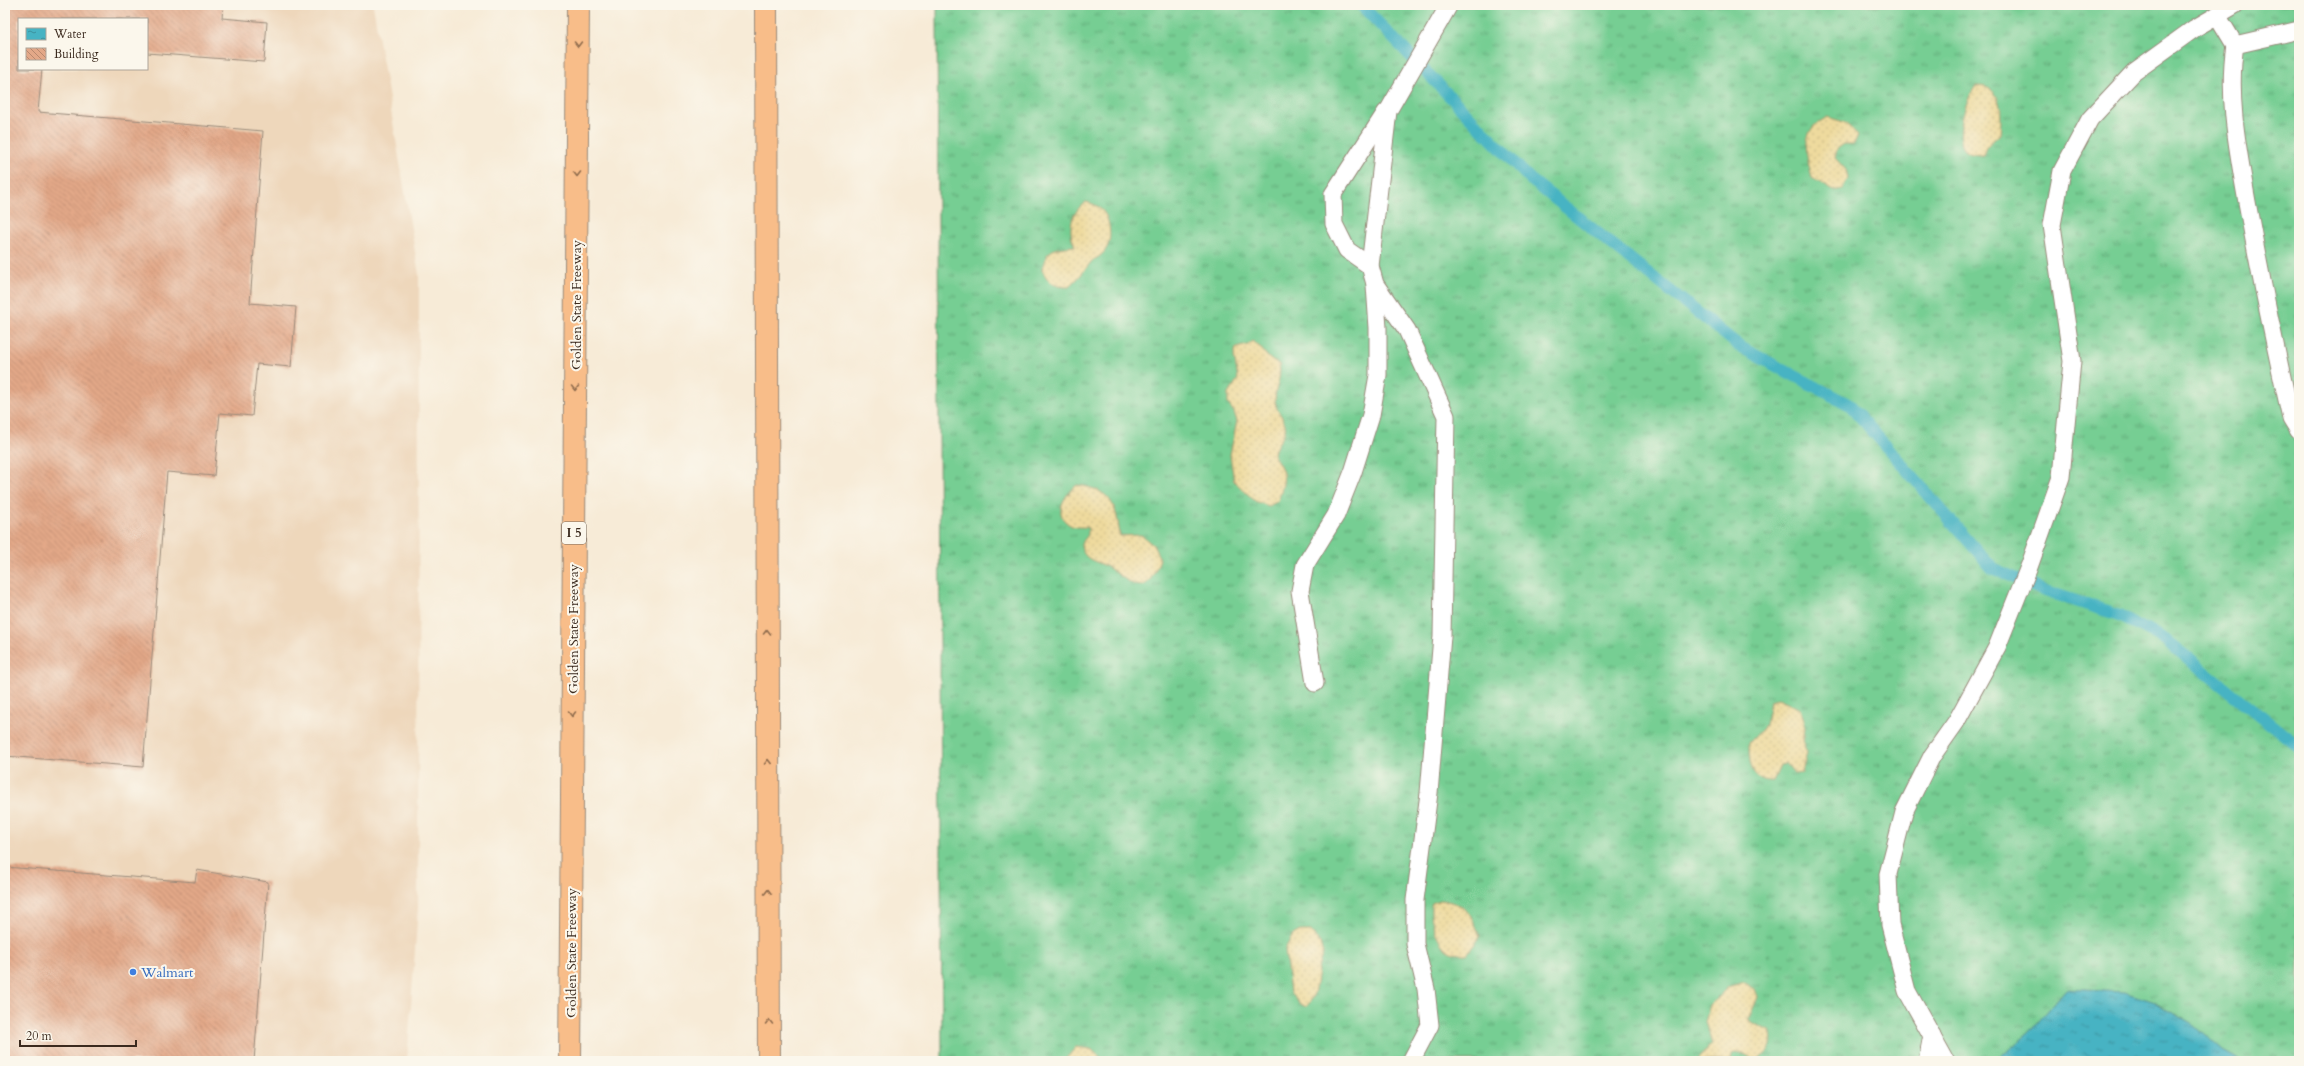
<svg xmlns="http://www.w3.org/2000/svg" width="2304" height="1066" font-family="Cardo,serif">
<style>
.built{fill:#eed7bb;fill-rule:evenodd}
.grass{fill:url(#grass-tufts);stroke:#587c58}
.sand{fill:url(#sand-dots);stroke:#94825e}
.water{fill:url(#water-ripples);stroke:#406e70}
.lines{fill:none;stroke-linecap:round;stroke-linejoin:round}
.stream{stroke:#46b3c3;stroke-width:12}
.building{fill:url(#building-back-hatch)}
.service-casing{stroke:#998a7a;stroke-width:19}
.motorway-casing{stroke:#998a7a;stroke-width:24}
.service{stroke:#fff;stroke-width:17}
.motorway{stroke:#f8bd89;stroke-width:22}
.oneway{stroke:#906c4e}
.shop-dot{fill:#3f7fe0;stroke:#fbf7ec;stroke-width:1.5}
.labels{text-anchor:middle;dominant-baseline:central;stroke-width:4;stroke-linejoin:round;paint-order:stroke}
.shield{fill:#fbf7ec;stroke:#75685c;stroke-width:1}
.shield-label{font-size:13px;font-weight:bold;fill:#3b2a1e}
.street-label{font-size:14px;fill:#3b2a1e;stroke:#fbf7ec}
.shop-label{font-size:14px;fill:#366cbe;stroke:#fbf7ec;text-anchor:start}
</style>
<defs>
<pattern id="grass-tufts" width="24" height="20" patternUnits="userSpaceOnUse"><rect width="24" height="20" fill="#76ce93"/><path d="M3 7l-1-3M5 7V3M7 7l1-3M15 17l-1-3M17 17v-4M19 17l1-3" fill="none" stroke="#62a777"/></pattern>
<pattern id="sand-dots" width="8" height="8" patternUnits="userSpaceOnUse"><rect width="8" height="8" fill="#eeda9e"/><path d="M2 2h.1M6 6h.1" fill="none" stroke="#cdbb88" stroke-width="1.8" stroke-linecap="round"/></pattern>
<pattern id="water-ripples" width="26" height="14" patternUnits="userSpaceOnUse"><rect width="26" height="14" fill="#46b3c3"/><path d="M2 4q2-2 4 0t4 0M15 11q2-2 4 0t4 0" fill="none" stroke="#3c929e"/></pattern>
<pattern id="building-back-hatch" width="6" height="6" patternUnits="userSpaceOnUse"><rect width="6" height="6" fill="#e3a888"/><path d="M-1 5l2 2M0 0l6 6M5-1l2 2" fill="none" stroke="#b9896f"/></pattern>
</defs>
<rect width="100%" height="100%" fill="#fbf7ec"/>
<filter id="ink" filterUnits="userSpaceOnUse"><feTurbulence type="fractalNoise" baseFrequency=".025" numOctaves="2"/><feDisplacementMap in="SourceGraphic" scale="8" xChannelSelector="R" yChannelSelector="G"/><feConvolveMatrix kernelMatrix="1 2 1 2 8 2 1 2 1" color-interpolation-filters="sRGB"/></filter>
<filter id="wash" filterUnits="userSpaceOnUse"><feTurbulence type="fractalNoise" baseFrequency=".012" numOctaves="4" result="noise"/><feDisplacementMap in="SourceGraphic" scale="16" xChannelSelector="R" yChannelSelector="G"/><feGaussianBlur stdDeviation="0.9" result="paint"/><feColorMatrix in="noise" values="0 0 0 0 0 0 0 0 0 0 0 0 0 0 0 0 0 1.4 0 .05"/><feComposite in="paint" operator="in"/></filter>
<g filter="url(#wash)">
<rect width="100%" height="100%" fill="#f7ebd7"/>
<path class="built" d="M5 5H373L419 275 418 908 407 1061H5ZM19 19H147V69H19Z"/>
<path class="grass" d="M937 5H2299V1061H942Z"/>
<g class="sand">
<path d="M1976 86C2003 85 2002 113 2000 134L1988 145 1984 155C1978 155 1971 155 1966 151 1953 140 1966 97 1976 86Z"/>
<path d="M1827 117 1844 122 1858 135 1854 144H1844L1837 149 1835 158 1846 170 1848 179 1842 189 1834 191 1812 178C1808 162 1801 141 1814 126 1817 123 1823 120 1827 117Z"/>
<path d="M1086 202C1096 204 1103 209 1107 218 1111 230 1112 246 1101 255 1098 258 1094 259 1091 262 1084 271 1078 279 1069 287 1054 287 1049 283 1042 270 1046 248 1054 248 1075 246 1067 230 1071 212 1086 202Z"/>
<path d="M1252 341C1266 349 1263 358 1279 364 1283 378 1272 391 1276 406 1279 415 1287 420 1285 431 1282 441 1274 445 1274 456 1287 475 1285 479 1278 501L1269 506 1255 501 1234 481 1230 455 1237 421 1234 412 1228 404V394L1238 379 1234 356 1236 348 1248 345Z"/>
<path d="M1077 485C1112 490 1116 504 1120 536L1141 535 1153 545 1160 559C1145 600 1136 586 1109 568 1097 560 1083 562 1081 544L1088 535V528C1082 526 1077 528 1072 526 1051 516 1064 495 1077 485Z"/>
<path d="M1778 699 1800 709C1802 715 1806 722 1805 728 1804 739 1801 742 1807 753L1802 772 1794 773 1786 763 1780 766 1773 781C1750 782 1749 762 1749 743L1766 725 1770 701Z"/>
<path d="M1440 900C1466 903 1472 914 1480 937L1467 954C1459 954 1452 954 1446 949 1436 941 1428 915 1432 903Z"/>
<path d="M1300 931H1311L1320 943 1323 954C1314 971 1320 993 1306 1007L1298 1002 1290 992 1285 949 1293 935Z"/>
<path d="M1745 983 1755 989 1758 997 1748 1020 1770 1031C1775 1046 1768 1056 1754 1060L1738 1052 1732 1054 1731 1061H1696L1712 1044 1705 1022 1710 1005 1727 988Z"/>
<path d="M1076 1047 1091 1049 1101 1058V1061H1064Z"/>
</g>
<path class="water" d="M2066 989 2124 992 2154 1002 2193 1024 2223 1051 2241 1061H1995L2029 1033Z"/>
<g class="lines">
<path class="stream" d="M1361 5 1530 179 1742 348 1850 405 1992 568 2042 590 2119 615 2164 639 2299 747"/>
</g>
<g id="blocks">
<g class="building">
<path d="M5 5H223L222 18 267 22 264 62 147 53V19H19V69H42L38 112 263 131 250 303 296 307 291 367 257 364 252 416 220 413 214 476 167 472 143 767 5 756Z"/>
<path d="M5 867 195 882 197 870 268 882 254 1061H5Z"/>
</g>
</g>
</g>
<g filter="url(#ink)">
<use href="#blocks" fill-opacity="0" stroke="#998a7a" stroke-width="1"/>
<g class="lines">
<g class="service-casing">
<g id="service">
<path d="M2217 15 2235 45"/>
<path d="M2299 30 2235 45C2227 97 2238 150 2247 202 2260 274 2275 346 2291 418L2299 431"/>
<path d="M1370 266 1347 250 1334 224 1333 194 1386 112"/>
<path d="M1315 683 1300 591 1305 565 1336 515 1353 472 1371 415 1378 375V328L1375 285"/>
<path d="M1411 1061 1430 1025 1426 989 1415 944V900L1429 793 1442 636 1446 416 1407 330 1375 284 1370 266 1388 111 1449 5"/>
<path d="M1927 1061 1932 1035"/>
<path d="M1946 1061 1907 991 1890 925 1888 874 1904 812 1932 756 1956 722 1997 647 2029 567 2061 477 2072 361 2052 225 2062 171 2090 119 2134 72 2195 28 2235 5"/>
</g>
</g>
<g class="motorway-casing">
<g id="motorway">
<path d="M766 5 769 1061"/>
<path d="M570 1061 578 5"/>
</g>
</g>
<use href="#service" class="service"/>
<use href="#motorway" class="motorway"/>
</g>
<defs><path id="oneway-chevron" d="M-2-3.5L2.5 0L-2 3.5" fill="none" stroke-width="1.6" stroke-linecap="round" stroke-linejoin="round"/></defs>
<g class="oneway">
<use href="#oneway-chevron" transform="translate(578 44) rotate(90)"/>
<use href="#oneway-chevron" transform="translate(577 174) rotate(90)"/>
<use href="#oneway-chevron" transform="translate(575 388) rotate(90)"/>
<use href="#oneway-chevron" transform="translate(767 632) rotate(-90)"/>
<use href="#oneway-chevron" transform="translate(572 714) rotate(90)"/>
<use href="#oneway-chevron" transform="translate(768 762) rotate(-90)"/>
<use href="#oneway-chevron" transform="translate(768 892) rotate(-90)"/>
<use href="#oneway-chevron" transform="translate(769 1022) rotate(-90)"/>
</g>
</g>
<circle class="shop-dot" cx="133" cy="972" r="4"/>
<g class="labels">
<rect class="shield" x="562" y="522" width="24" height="22" rx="3"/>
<g class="shield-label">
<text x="574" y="533">I 5</text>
</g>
<g class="street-label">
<text transform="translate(576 305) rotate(-90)">Golden State Freeway</text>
<text transform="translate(573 629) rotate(-90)">Golden State Freeway</text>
<text transform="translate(571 953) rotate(-90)">Golden State Freeway</text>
</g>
<g class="shop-label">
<text x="141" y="972">Walmart</text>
</g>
</g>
<rect width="2304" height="1066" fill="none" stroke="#fbf7ec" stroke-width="20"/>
<rect x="18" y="18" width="130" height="52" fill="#fbf7ec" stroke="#aea59a"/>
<rect x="26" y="28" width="20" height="12" fill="url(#water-ripples)" stroke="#aea59a"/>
<text x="54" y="38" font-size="12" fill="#3b2a1e">Water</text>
<rect x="26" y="48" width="20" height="12" fill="url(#building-back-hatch)" stroke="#aea59a"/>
<text x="54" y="58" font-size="12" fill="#3b2a1e">Building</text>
<path d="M20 1040v6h116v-6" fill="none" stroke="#3b2a1e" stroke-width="2"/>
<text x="26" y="1040" font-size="12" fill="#3b2a1e" stroke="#fbf7ec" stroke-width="3" paint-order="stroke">20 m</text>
</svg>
